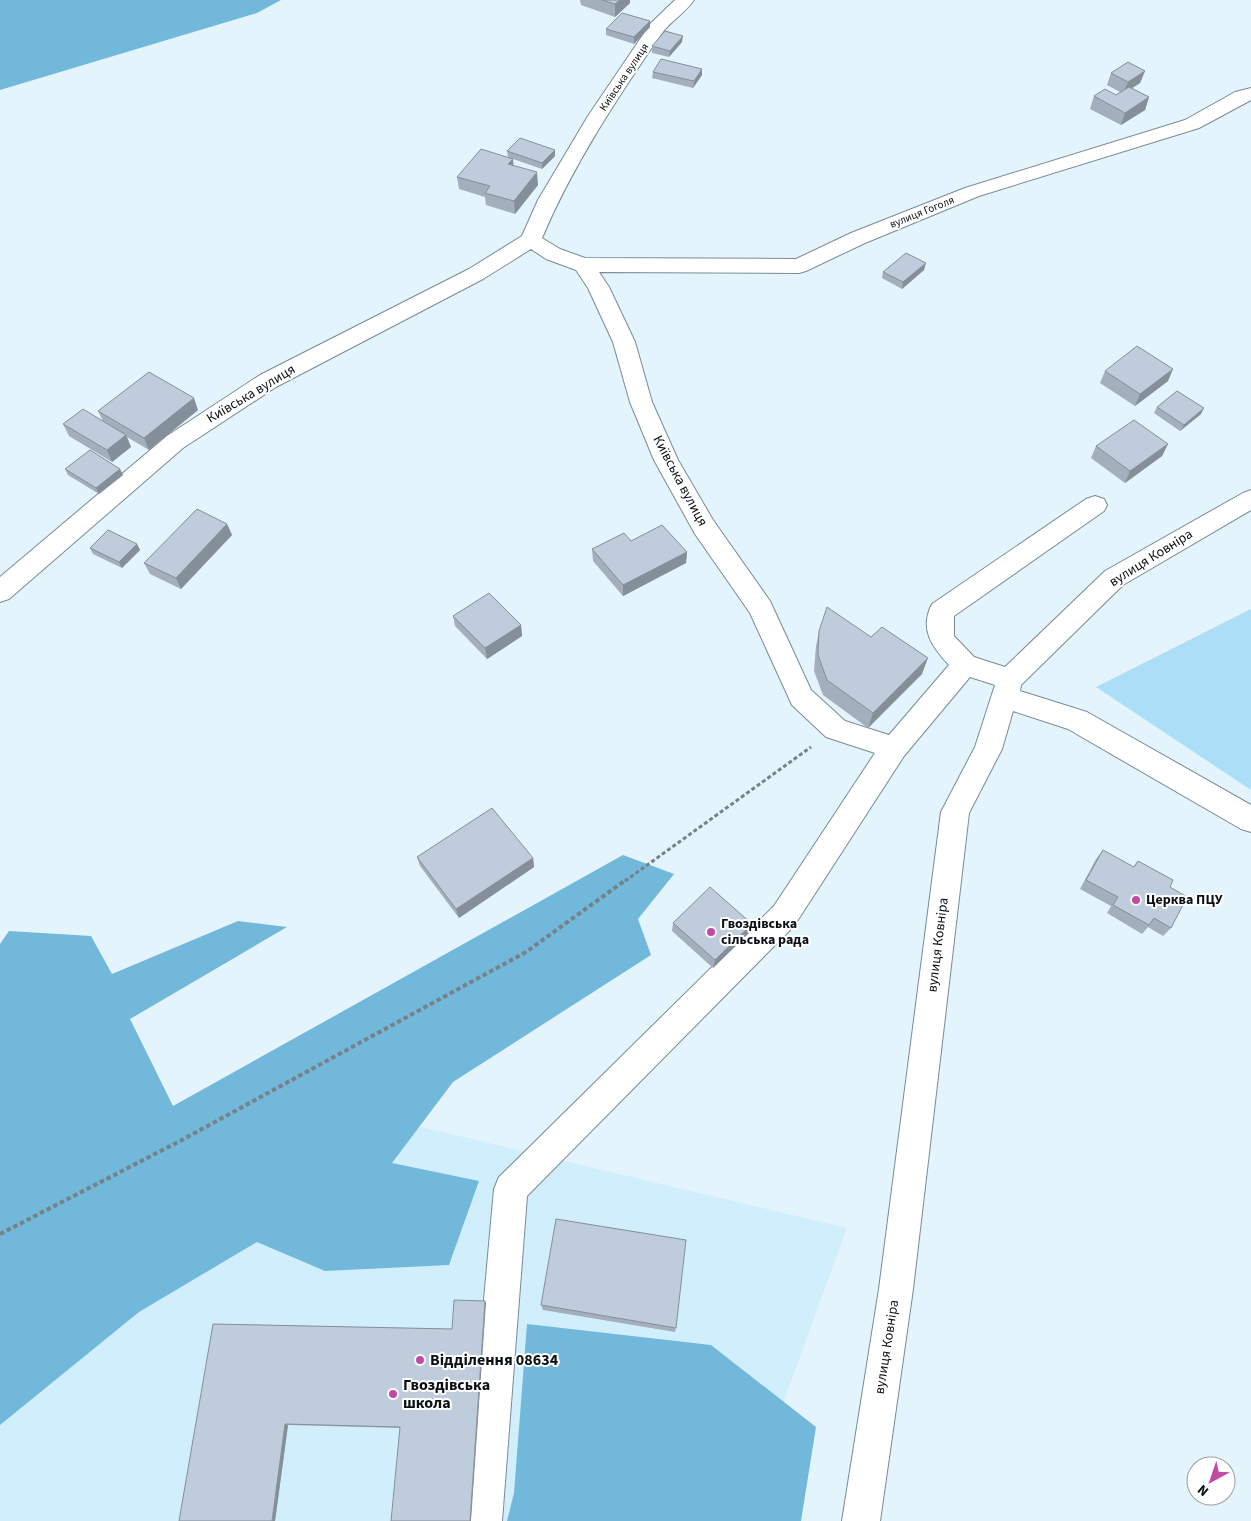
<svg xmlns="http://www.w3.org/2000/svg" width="1251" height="1521" font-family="'Source Sans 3',sans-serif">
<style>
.built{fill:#d1eefd}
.green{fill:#acdef8}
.forest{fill:#71b8da}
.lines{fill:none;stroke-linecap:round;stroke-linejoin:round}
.minor-casing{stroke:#788b95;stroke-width:2}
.path-far1{stroke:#768288;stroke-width:3;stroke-dasharray:4 2.5;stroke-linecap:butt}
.path{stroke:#768288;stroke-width:4;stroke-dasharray:4.5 3;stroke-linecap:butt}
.minor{fill:#fff;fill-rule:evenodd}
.wall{fill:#a3afbc}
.shaded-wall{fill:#858f99}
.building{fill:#beccdb;stroke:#858f99}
.poi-dot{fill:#c04ca6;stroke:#fff;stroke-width:2}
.labels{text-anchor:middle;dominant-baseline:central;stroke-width:4;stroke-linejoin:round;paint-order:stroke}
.far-street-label{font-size:11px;fill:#0a1115;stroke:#fff}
.street-label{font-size:14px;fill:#0a1115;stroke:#fff}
.poi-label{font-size:14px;font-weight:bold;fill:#0a1115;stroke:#fff;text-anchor:start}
.near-poi-label{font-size:16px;font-weight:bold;fill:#0a1115;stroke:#fff;text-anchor:start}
</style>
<rect width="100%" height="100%" fill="#e3f4fc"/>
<path class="built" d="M324 1104 847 1228 740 1521H0V1267Z"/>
<path class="green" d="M1251 609V790L1096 687Z"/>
<g class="forest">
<path d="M0 0H281L257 13 0 90Z"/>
<path d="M623 855 674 874 638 919 651 955 453 1082 392 1163 479 1181 449 1265 325 1271 257 1242 139 1312 0 1425V944L9 931 91 936 112 974 238 921 287 927 130 1019 173 1106Z"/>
<path d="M527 1324 711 1345 816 1427 801 1521H507L514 1493Z"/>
</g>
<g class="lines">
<g class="minor-casing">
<path id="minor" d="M675 0H694C685 13 671 21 662 33 617 98 573 165 542 238L560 249 585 258 796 259 851 233 965 188 1185 120 1235 92 1251 88V100L1199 128 979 196 865 243 806 271 799 273 599 272 609 287 635 342 652 402 678 460 713 520 770 601 811 690 845 721 889 735 949 665C932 647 919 629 932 604L1086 499 1095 496 1104 499 1107 505 1104 511 954 616V636L974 657 1005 667 1105 571 1243 493 1251 490V510L1123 585 1021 685 1020 691 1087 712 1251 805V832L1241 829 1068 729 1013 711 1002 749 969 813 913 1289 880 1521H842L879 1289 941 812 975 747 995 685 970 677 904 756 794 926 527 1196 502 1521H464L494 1189 499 1177 774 906 875 753 826 737 792 705 750 613 695 534 654 460 630 402 613 342 588 288 576 270 546 259 531 249 483 279 276 387 183 448 9 599 0 602V577L167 436 260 375 469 269 522 236 538 200 588 116 651 23Z"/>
</g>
<path class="path-far1" d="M625 881 811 747"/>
<path class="path" d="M0 1234 180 1141 526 952 627 879"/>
<use href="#minor" class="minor"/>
</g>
<g class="wall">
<path d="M580 0H630V3L615 17 581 5Z"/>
<path d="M650 21V27L634 44 606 35V29Z"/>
<path d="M682 42 669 57 652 53V46Z"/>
<path d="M702 69V75L693 88 652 78 653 72Z"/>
<path d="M1145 71 1140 83 1132 88 1149 97 1145 110 1121 125 1090 109 1094 96 1116 95 1120 92 1107 85 1111 73Z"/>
<path d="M507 151 555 156 542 169 513 159V166L538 185 515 214 486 205 485 197 459 189 457 177 508 157Z"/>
<path d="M924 270 902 289 882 278 883 272Z"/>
<path d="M1105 371 1168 381 1135 406 1100 383Z"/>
<path d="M1157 407 1201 414 1180 431 1154 413Z"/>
<path d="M198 410 149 450 127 437 131 447 112 462 69 436 63 424 103 421 98 411Z"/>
<path d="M1168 444 1162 456 1125 483 1091 458 1096 446Z"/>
<path d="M65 469H120L123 475 99 494 68 475Z"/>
<path d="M227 524 232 535 181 589 150 574 144 563Z"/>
<path d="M631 541 687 552 686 563 623 596 593 561 592 549Z"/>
<path d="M137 544 140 550 122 568 93 554 90 548Z"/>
<path d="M453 616 521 625 522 636 487 659 455 626Z"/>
<path d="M819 631 922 674 868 728 823 695 814 671 816 646Z"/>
<path d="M1103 850 1133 867 1138 861 1170 887 1171 928 1163 936 1148 927 1142 934 1107 913 1111 906 1080 889 1096 859Z"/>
<path d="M417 857 533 858 534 867 459 918 420 866Z"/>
<path d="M673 923 752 924 750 932 713 968 672 931Z"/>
<path d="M486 1303 400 1428 288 1425 275 1521 213 1324 452 1329Z"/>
<path d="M541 1305 676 1328 675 1332 543 1310Z"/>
</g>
<g class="shaded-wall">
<path d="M620 0H630V3L615 17V4Z"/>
<path d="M650 21V27L634 44V37Z"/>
<path d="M683 36 682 42 669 57 670 51Z"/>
<path d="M702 69V75L693 88 694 81Z"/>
<path d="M1145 71 1140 83 1123 94 1128 82Z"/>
<path d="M1149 97 1145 110 1121 125 1125 113Z"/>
<path d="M555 150V156L542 169V163Z"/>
<path d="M513 159 514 171 508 164Z"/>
<path d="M537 172 538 185 515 214 514 201Z"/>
<path d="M926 263 924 270 902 289 903 282Z"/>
<path d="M1173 369 1168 381 1135 406 1140 394Z"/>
<path d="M194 398 198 410 149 450 144 438Z"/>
<path d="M1204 408 1201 414 1180 431 1184 425Z"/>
<path d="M126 435 131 447 112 462 107 450Z"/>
<path d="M1168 444 1162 456 1125 483 1130 471Z"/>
<path d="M120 469 123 475 99 494 96 488Z"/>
<path d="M227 524 232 535 181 589 176 578Z"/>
<path d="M137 544 140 550 122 568 119 562Z"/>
<path d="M687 552 686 563 623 596V585Z"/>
<path d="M521 625 522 636 487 659 485 648Z"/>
<path d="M928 658 922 674 868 728 873 713Z"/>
<path d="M533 858 534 867 459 918 456 909Z"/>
<path d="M752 924 750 932 713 968 715 960Z"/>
<path d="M485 1301 486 1303 471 1521H470Z"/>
<path d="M285 1424 288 1425 275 1521H272Z"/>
</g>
<g class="building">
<path d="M602 0H620L615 4Z"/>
<path d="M622 13 650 21 634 37 606 29Z"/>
<path d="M665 31 683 36 670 51 652 46Z"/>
<path d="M661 59 702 69 694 81 653 72Z"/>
<path d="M1128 62 1145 71 1128 82 1111 73Z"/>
<path d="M1129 87 1149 97 1125 113 1094 96 1105 89 1116 95Z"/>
<path d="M520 138 555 150 542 163 507 151Z"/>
<path d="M481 149 513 159 508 164 537 172 514 201 485 193 490 186 457 177Z"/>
<path d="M906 253 926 263 903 282 883 272Z"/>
<path d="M1137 346 1173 369 1140 394 1105 371Z"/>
<path d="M149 372 194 398 144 438 98 411Z"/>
<path d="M1177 391 1204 408 1184 425 1157 407Z"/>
<path d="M83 409 126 435 107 450 63 424Z"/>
<path d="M1134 420 1168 444 1130 471 1096 446Z"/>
<path d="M90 450 120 469 96 488 65 469Z"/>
<path d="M197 509 227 524 176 578 144 563Z"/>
<path d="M662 525 687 552 623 585 592 549 624 533 631 541Z"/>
<path d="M108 530 137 544 119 562 90 548Z"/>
<path d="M489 593 521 625 485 648 453 616Z"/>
<path d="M827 607 871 637 882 627 928 658 873 713 827 680 818 655 819 631Z"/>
<path d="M492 808 533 858 456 909 417 857Z"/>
<path d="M1103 850 1134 867 1138 861 1173 880 1170 887 1187 897 1171 928 1154 918 1149 925 1113 905 1118 897 1086 880Z"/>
<path d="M710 887 752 924 715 960 673 923Z"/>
<path d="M556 1219 686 1240 676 1328 541 1305Z"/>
<path d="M454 1300 485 1301 470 1521H391L400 1427 285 1424 272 1521H179L213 1324 452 1329Z"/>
</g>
<g class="poi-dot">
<circle cx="1136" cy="900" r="5"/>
<circle cx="711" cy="932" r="5"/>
<circle cx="420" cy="1360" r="5"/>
<circle cx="393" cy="1394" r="5"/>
</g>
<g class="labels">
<g class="far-street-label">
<text transform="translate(624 77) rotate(-56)">Київська вулиця</text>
<text transform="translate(922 212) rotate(-22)">вулиця Гоголя</text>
</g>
<g class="street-label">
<text transform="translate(251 394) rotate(-31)">Київська вулиця</text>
<text transform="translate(680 481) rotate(62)">Київська вулиця</text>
<text transform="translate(1151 558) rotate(-32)">вулиця Ковніра</text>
<text transform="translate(938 945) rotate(-83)">вулиця Ковніра</text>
<text transform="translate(887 1347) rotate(-81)">вулиця Ковніра</text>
</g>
<g class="poi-label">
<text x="1146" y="900">Церква ПЦУ</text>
<text x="721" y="924">Гвоздівська<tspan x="721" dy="16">сільська рада</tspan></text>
</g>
<g class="near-poi-label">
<text x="430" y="1360">Відділення 08634</text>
<text x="403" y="1385">Гвоздівська<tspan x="403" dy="18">школа</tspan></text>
</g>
</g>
<g transform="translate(1211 1481) rotate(220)"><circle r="24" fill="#ffffff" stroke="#9da0a1"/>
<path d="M0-4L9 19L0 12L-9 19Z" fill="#c04ca6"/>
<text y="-8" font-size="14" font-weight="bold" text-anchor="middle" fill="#0a1115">N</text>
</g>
</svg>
